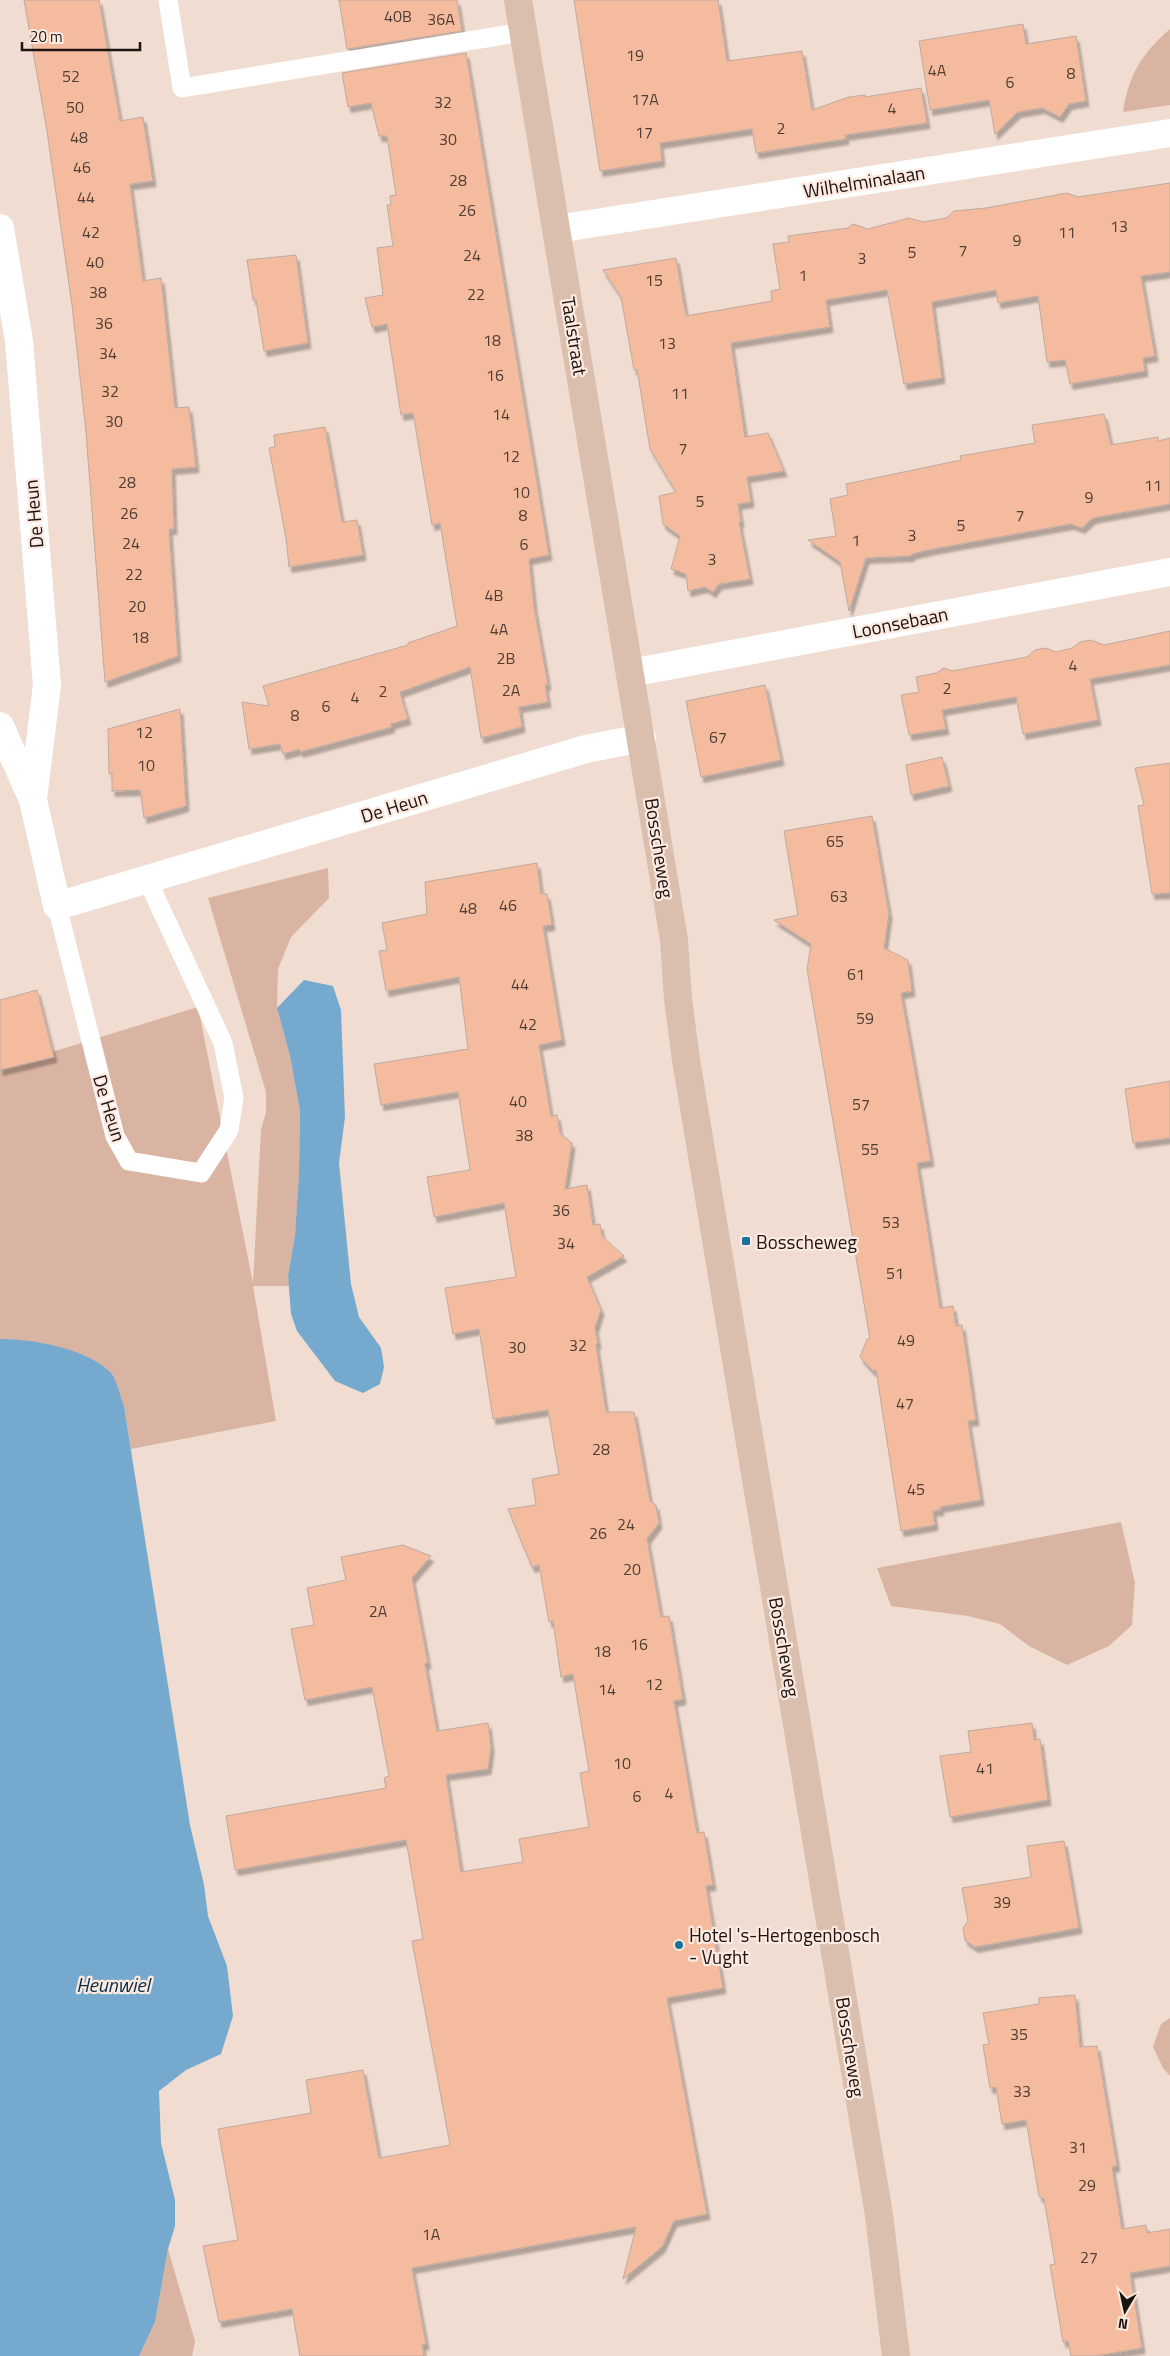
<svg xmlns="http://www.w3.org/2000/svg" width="1170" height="2356" font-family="'Titillium Web',sans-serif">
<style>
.green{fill:#d9b4a2}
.water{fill:#75aace}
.building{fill:#f4bb9e;stroke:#beaaa1;filter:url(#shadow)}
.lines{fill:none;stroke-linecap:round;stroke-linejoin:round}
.lane{stroke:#fff;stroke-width:19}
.street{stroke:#fff;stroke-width:28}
.secondary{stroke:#dabeae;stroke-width:28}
.poi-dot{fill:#1b70a0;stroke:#fde9df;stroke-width:2}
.labels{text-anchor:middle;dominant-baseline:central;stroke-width:4.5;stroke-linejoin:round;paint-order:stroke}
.number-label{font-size:16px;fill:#513e34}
.street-label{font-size:19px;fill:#1b1411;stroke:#fde9df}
.poi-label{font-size:19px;fill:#1b1411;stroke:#fde9df;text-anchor:start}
.water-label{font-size:20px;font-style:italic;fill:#05324b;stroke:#fde9df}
</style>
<defs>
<filter id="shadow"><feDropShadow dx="3" dy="5.5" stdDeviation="1" flood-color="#0004"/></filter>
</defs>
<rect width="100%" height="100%" fill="#f0dcd1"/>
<g class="green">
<path d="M1170 29V105L1123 112C1128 76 1142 53 1170 29Z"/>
<path d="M328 868 329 898 291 937 278 969 277 1008 290 1056 300 1111 299 1174 295 1235 288 1275 289 1286H253L276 1421 131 1449 124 1406 12 1339H0V1068L198 1007 253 1283 261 1130 266 1112V1092L208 898Z"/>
<path d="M1121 1522 1135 1583 1132 1625 1109 1646 1067 1665 1029 1646 1000 1624 968 1616 891 1606 877 1568Z"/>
<path d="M1170 2018V2076L1163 2068 1153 2047 1161 2024Z"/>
<path d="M168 2249 195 2341 192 2356H139L155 2322Z"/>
</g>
<g class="water">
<path d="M304 980 333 986 341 1010 345 1117 339 1163 351 1284 359 1317 381 1348 384 1367 380 1384 363 1393 335 1381 297 1331 291 1314 288 1276 295 1235 299 1174 300 1111 290 1056 277 1008Z"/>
<path d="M0 1339C32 1339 87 1348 111 1373 117 1380 120 1397 124 1406L190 1825 204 1885 208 1916 227 1966 233 2016 221 2054 186 2070 159 2091 161 2143 175 2200V2226L168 2249 155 2322 139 2356H0Z"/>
</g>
<g class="building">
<path d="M24 0H99L120 121 143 117 153 181 130 184 143 281 161 278 175 408 189 407 196 467 172 469 174 529H169L178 656 105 682 86 432 72 305 47 131Z"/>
<path d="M339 0H457L462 31 347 49Z"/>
<path d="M574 0H718L727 61 802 51 812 110 849 97 865 95V97L921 88 927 123 845 135 846 139 756 153 752 129 660 143 662 161 600 171Z"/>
<path d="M1023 24 1026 44 1076 36 1086 101 1069 104 1060 117 1042 108 1018 112 995 134 989 100 930 110 919 41Z"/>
<path d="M466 53 549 555 529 559 534 607 548 685H545L548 702 519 707 522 727 481 738 470 667 400 692 408 719 391 724 392 727 300 752V749L283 754 280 744 249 749 242 702 269 706 263 686 408 645V643L457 626 440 523 432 525 413 413 401 415 387 324 372 327 365 298 383 295 377 248 393 246 387 205H391L390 196 396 195 387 136H379L371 103 348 107 342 73Z"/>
<path d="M1170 183V272L1141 276 1155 356 1143 358 1145 371 1070 384 1065 360 1047 362 1038 296 998 303 996 290 932 302 942 378 904 384 887 290 826 300 830 327 731 343 745 437 768 433 784 471 747 477 751 502 738 504 741 522H739L750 579 719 584 713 592 705 587 688 591 686 574 671 569 680 536 663 524 659 496 676 492 650 449 637 369 634 370 621 297 603 270 676 258 686 316 772 301 771 291 780 289 773 244 789 242 788 236 848 228 853 224 868 229 909 218 923 222 946 218 954 211 986 208 1067 193 1078 197Z"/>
<path d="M296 255 308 343 264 351 256 300H253L247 260Z"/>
<path d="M1104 414 1111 445 1158 437V441L1170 438V504L1093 518 1082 528 1071 524 933 549 912 554 911 556 866 558 849 611 840 562 808 540 836 536 830 499 848 495 846 484 961 460 960 456 1035 443 1032 425Z"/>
<path d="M325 427 342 522 357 520 363 555 289 567 286 538 269 448 275 447 274 435Z"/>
<path d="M1170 631V665L1090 679 1098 720 1023 734 1016 697 942 710 946 729 909 735 901 695 919 692 916 677 936 673 944 668 952 671 1027 657 1035 650 1046 648 1056 652 1072 648 1080 642 1091 640 1104 645Z"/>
<path d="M765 685 781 760 701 777 686 701Z"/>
<path d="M180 709 186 806 144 818 140 790 112 791V773L109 774 108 729Z"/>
<path d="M942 757 949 786 911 795 906 765Z"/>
<path d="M1170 763V893L1152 894 1138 806 1144 805 1135 768Z"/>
<path d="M872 816 889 914 884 948 908 960 912 991 901 993 931 1161 917 1163 940 1308 953 1306 956 1326 962 1325 976 1420 968 1421 981 1500 940 1507 941 1510 933 1511 935 1525 901 1531 876 1370 873 1371 860 1357 867 1339H870L807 969 811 944 774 920 798 915 784 831Z"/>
<path d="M537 863 541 894H547L552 925 543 926 562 1040 539 1045 551 1116 557 1115 560 1133 572 1143 565 1189 587 1185 593 1225 600 1224 602 1236 624 1256 587 1277 601 1310 595 1328 598 1343 596 1344 606 1412H634L650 1501 656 1505 659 1523 647 1539 661 1617 669 1616 683 1699 674 1701 697 1833 704 1832 713 1885 706 1886 723 1988 667 1998 707 2214 674 2221 662 2247 623 2279 636 2227 412 2268 426 2344 422 2345 424 2356H300L292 2309 219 2322 203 2246 238 2240 218 2129 311 2113 306 2080 363 2070 379 2158 450 2145 412 1941 423 1939 406 1840 235 1870 226 1816 386 1788 384 1778 389 1776 372 1687 305 1700 291 1629 314 1625 307 1588 346 1580 341 1557 403 1545 431 1556 412 1578 428 1663 425 1664 437 1731 488 1723 491 1747 488 1769 446 1775 461 1872 523 1862 519 1839 589 1827 580 1773 589 1771 573 1674 561 1677 553 1621 549 1622 539 1565 532 1567 508 1509 536 1505 532 1479 559 1474 548 1410 493 1419 479 1329 453 1334 445 1288 516 1277 504 1203 434 1217 427 1177 470 1170 458 1092 381 1105 374 1064 468 1049 459 977 386 991 379 951 387 950 382 923 427 914 425 882Z"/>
<path d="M37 990 54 1057 0 1070V1000Z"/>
<path d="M1170 1081V1138L1133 1143 1125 1089Z"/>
<path d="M1032 1723 1034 1740 1040 1739 1048 1800 950 1817 940 1756 971 1752 968 1731Z"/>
<path d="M1064 1841 1079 1928 975 1947 965 1940 963 1928 968 1921 962 1888 1031 1877 1027 1846Z"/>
<path d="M1075 1995 1080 2047 1097 2046 1117 2166 1112 2167 1122 2229 1146 2225 1147 2233 1170 2229V2266L1130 2273 1142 2348 1095 2356H1071L1068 2341 1063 2342 1050 2265 1055 2264 1044 2199 1039 2196 1026 2120 1002 2124 996 2087 990 2088 983 2045 989 2044 983 2013 1039 2004V1998Z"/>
</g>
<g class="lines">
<g class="lane">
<path d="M168 0 182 88 523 32"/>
<path d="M57 906 115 1136 129 1161 201 1173 229 1130 234 1098 223 1043 147 879"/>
</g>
<g class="street">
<path d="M0 228 19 341 47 685 33 799"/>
<path d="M557 229 1170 133"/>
<path d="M630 673 1170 572"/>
<path d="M0 726 33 800 57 906 586 749 642 738"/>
</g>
<path class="secondary" d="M518 0 674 940 678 999 686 1060 879 2215 896 2356"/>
</g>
<g class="poi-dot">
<rect x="741" y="1236" width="10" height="10" rx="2.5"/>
<circle cx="679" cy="1945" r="5"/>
</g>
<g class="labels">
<g class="number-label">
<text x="398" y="16">40B</text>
<text x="441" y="19">36A</text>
<text x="635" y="55">19</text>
<text x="937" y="70">4A</text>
<text x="1071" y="73">8</text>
<text x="71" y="76">52</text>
<text x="1010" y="82">6</text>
<text x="645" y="99">17A</text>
<text x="443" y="102">32</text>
<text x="75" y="107">50</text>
<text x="892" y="108">4</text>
<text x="781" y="128">2</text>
<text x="644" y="132">17</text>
<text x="79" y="137">48</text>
<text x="448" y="139">30</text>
<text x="82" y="167">46</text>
<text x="458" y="180">28</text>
<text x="86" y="197">44</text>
<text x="467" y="210">26</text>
<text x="1119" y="226">13</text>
<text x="91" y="232">42</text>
<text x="1067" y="232">11</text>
<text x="1017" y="240">9</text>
<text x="963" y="250">7</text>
<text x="912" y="252">5</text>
<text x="472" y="255">24</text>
<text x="862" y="258">3</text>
<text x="95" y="262">40</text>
<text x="803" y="275">1</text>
<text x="654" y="280">15</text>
<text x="98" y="292">38</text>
<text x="476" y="294">22</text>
<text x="104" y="323">36</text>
<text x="492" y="340">18</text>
<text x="667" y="343">13</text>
<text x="108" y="353">34</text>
<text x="495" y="375">16</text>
<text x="110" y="391">32</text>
<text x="680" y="393">11</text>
<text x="501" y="414">14</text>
<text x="114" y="421">30</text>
<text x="683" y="448">7</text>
<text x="511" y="456">12</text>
<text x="127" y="482">28</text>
<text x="1153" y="485">11</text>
<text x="521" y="492">10</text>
<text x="1089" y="497">9</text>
<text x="700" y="501">5</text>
<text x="129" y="513">26</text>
<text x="523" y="515">8</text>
<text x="1020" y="515">7</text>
<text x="961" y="525">5</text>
<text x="912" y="535">3</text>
<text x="856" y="540">1</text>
<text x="131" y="543">24</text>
<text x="524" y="544">6</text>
<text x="712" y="559">3</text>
<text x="134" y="574">22</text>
<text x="494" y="595">4B</text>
<text x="137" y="606">20</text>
<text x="499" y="629">4A</text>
<text x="140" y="637">18</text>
<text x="506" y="658">2B</text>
<text x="1073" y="665">4</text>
<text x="947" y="688">2</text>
<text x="511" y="690">2A</text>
<text x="383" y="691">2</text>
<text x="355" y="697">4</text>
<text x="326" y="706">6</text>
<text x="295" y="715">8</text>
<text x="144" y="732">12</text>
<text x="718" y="737">67</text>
<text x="146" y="765">10</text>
<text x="835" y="841">65</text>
<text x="839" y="896">63</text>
<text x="508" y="905">46</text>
<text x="468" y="908">48</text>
<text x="856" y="974">61</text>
<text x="520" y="984">44</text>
<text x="865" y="1018">59</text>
<text x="528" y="1024">42</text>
<text x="518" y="1101">40</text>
<text x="861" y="1104">57</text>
<text x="524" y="1135">38</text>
<text x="870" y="1149">55</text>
<text x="561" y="1210">36</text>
<text x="891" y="1222">53</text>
<text x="566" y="1243">34</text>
<text x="895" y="1273">51</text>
<text x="906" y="1340">49</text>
<text x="578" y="1345">32</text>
<text x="517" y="1347">30</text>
<text x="905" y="1403">47</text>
<text x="601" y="1449">28</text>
<text x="916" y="1489">45</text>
<text x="626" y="1524">24</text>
<text x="598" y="1533">26</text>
<text x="632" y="1569">20</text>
<text x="378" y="1611">2A</text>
<text x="639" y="1644">16</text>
<text x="602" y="1651">18</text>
<text x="654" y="1684">12</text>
<text x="607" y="1689">14</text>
<text x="622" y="1763">10</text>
<text x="985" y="1768">41</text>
<text x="669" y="1793">4</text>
<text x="637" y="1796">6</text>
<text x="1002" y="1902">39</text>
<text x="1019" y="2034">35</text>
<text x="1022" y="2091">33</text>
<text x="1078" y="2147">31</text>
<text x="1087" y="2185">29</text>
<text x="431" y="2234">1A</text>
<text x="1089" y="2257">27</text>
</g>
<g class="street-label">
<text transform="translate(864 181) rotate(-9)">Wilhelminalaan</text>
<text transform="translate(575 336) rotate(81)">Taalstraat</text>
<text transform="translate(33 514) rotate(-95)">De Heun</text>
<text transform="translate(900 622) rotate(-11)">Loonsebaan</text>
<text transform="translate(394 806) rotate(-17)">De Heun</text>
<text transform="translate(660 848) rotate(81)">Bosscheweg</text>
<text transform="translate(110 1108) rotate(73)">De Heun</text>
<text transform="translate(785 1647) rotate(80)">Bosscheweg</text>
<text transform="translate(851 2047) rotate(81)">Bosscheweg</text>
</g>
<g class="poi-label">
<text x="756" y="1241">Bosscheweg</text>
<text x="689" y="1934">Hotel 's-Hertogenbosch<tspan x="689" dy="22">- Vught</tspan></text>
</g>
<g class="water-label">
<text x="113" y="1984">Heunwiel</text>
</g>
</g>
<g transform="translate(1125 2311) rotate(189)" stroke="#fde9df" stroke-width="4" paint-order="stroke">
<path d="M0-4L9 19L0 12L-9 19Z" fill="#1b1411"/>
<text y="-8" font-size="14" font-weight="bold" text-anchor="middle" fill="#1b1411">N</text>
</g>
<path d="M22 42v8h118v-8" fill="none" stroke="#1b1411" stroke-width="2.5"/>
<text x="30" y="42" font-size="15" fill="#1b1411" stroke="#fde9df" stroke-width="4" paint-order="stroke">20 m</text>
</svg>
